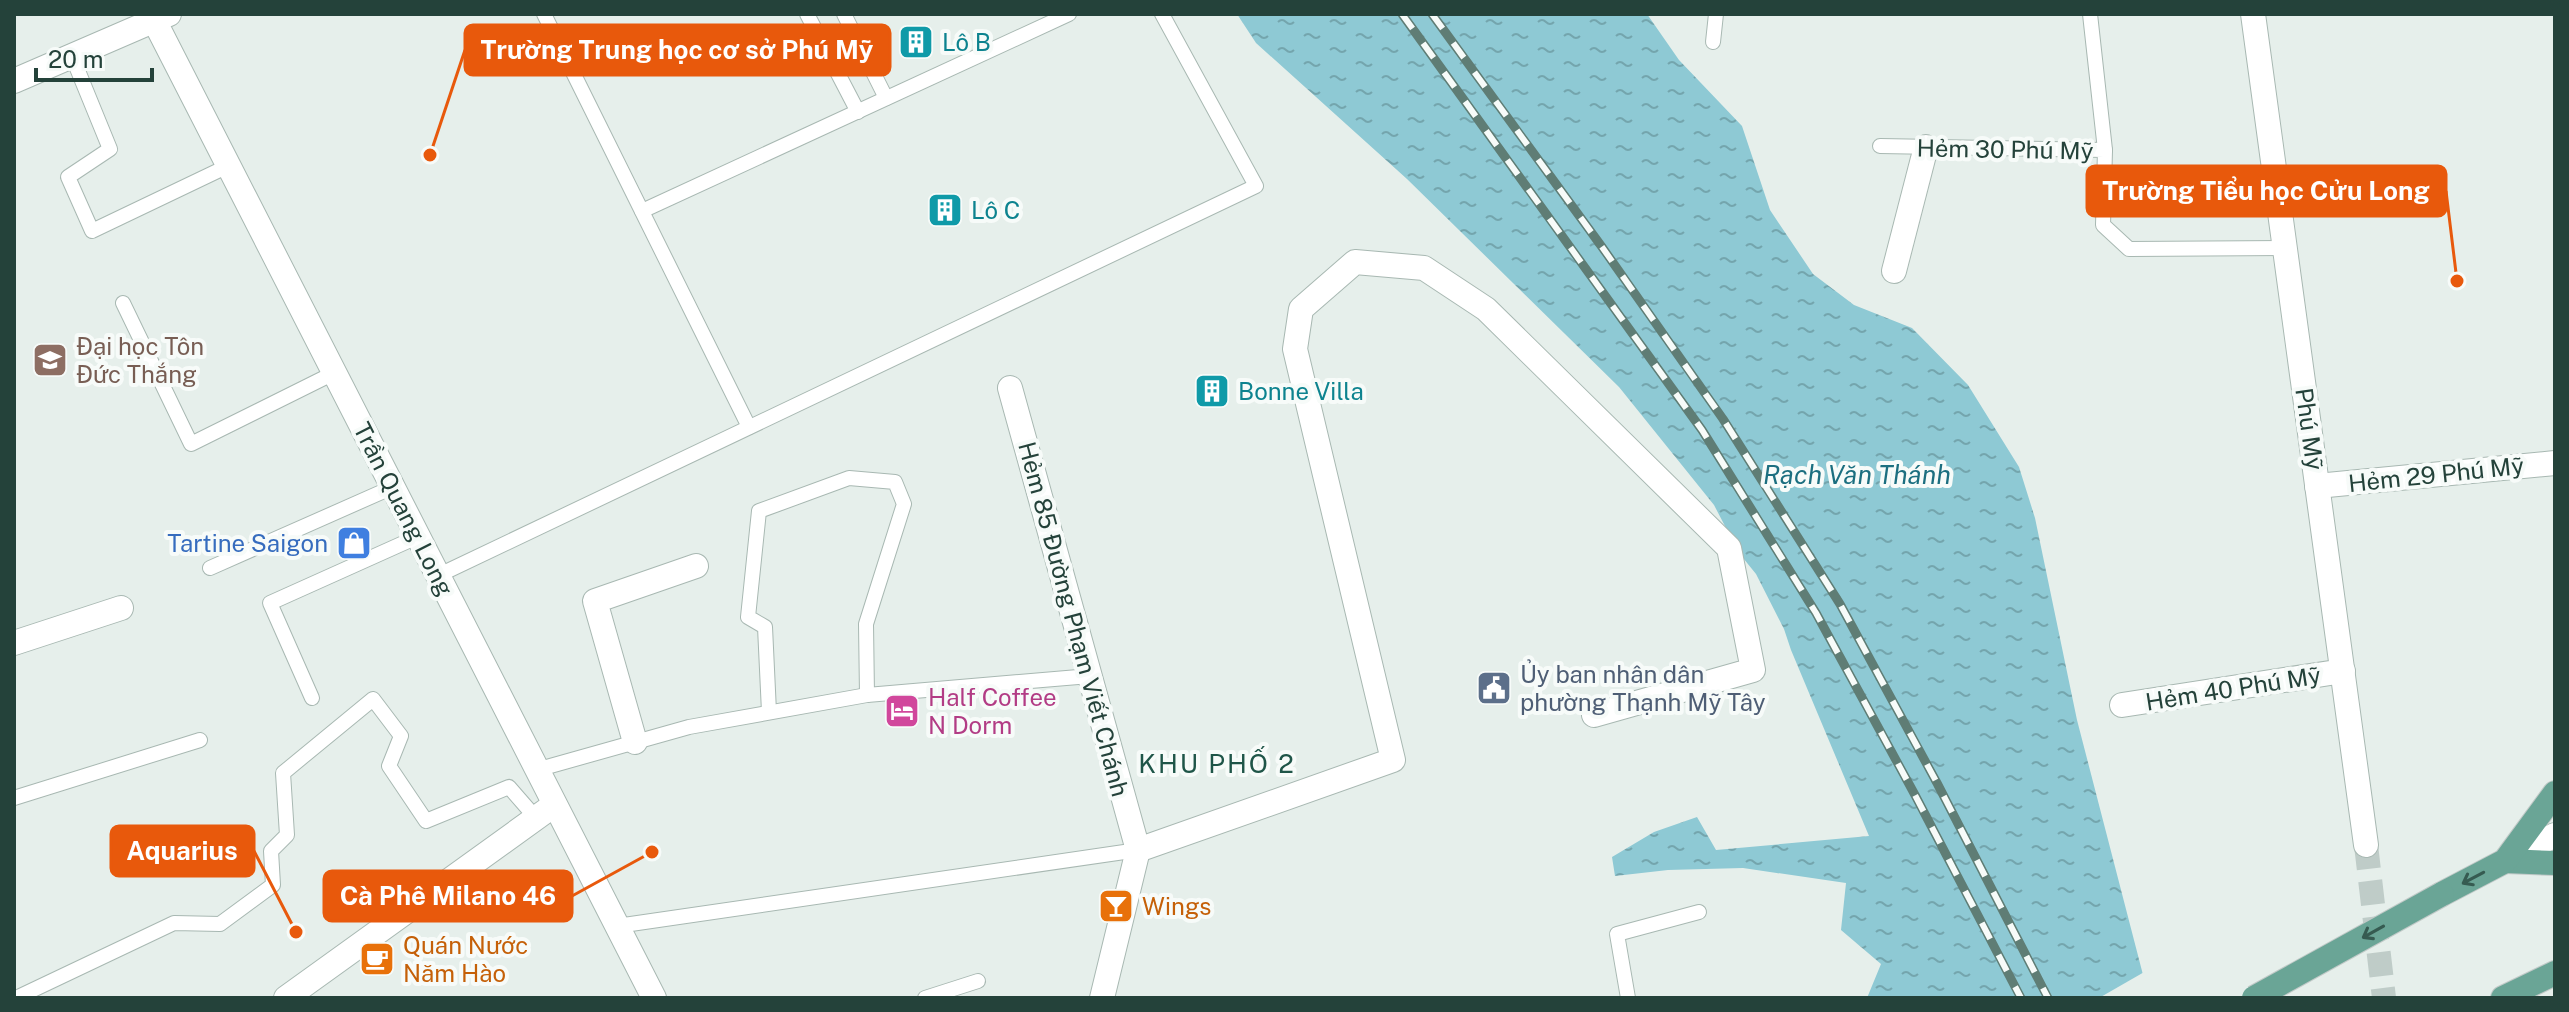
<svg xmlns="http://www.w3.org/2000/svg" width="2569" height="1012" font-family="'Public Sans',sans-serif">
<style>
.water{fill:url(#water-ripples)}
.pier{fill:#e6efeb}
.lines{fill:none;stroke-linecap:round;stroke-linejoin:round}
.minor-tunnel{stroke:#bfccc8;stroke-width:24;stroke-dasharray:24 12;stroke-linecap:butt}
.service-casing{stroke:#a8b8b2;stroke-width:16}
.minor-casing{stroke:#a8b8b2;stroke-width:26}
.tertiary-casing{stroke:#a8b8b2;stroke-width:26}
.secondary-casing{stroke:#a4bbb3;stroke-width:26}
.primary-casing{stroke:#c2cac8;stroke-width:26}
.service{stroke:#fff;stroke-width:14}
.minor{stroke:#fff;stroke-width:24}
.tertiary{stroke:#fff;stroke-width:24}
.secondary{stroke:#fff;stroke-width:24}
.primary{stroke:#6aa596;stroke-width:24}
.rail-casing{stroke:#5f7d75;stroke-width:9}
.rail{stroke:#f7fbf9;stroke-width:6;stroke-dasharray:18;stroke-linecap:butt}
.primary-bridge-casing{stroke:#c2cac8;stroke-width:26;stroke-linecap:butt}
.primary-bridge{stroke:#6aa596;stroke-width:24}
.oneway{stroke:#365b51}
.labels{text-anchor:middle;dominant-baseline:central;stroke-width:8;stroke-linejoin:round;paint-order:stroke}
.culture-label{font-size:24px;fill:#0d838f;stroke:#f7fbf9;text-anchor:start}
.street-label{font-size:24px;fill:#24423a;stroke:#f7fbf9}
.education-label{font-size:24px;fill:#785e54;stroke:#f7fbf9;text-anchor:start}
.shop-label{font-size:24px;fill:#366cbe;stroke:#f7fbf9;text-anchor:end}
.service-label{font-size:24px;fill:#4e5e75;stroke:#f7fbf9;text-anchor:start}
.hotel-label{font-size:24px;fill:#b23c85;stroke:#f7fbf9;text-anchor:start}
.food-label{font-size:24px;fill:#c56008;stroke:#f7fbf9;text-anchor:start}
.water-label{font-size:26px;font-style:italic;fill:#1c6f80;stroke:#f7fbf9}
.neighbourhood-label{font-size:26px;letter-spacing:2px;fill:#1f5548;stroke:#f7fbf9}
.leader{fill:none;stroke:#e8590c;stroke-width:3}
.callout-dot{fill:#e8590c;stroke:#f7fbf9;stroke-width:3}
.callout{fill:#e8590c;stroke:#e8590c;stroke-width:3}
.callout-label{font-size:26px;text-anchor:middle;font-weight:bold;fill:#fff}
</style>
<defs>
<pattern id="water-ripples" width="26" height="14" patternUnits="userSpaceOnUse" patternTransform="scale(2)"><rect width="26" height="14" fill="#8ec9d4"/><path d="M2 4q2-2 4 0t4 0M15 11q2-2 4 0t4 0" fill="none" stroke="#74a5ad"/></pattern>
</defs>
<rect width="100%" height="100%" fill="#e6efeb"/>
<path class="water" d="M1237 14H1647L1679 60 1742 126 1770 210 1813 274 1854 305 1912 328 1968 385 2019 467 2035 518 2077 720 2149 998H1867L1881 964 1841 930 1846 883 1743 868 1668 870 1615 876 1612 857 1654 832 1697 817 1716 850 1869 836 1791 650 1784 629 1756 574 1739 553 1714 505 1619 387 1407 179 1256 43Z"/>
<path class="pier" d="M2146 971 2153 998H2099Z"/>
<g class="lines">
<path class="minor-tunnel" d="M2366 845 2384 998"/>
<g class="service-casing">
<g id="service">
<path d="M544 14 749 427"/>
<path d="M807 14 858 112"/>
<path d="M844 14 886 98"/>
<path d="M2090 14 2105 150"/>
<path d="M1713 42 1716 14"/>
<path d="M72 56 110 149 68 177 92 231 228 166"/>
<path d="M1880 146 2105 150 2103 225 2129 249 2285 248"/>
<path d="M642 211 1069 14"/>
<path d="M123 303 191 444 334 373"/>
<path d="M210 568 393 487"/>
<path d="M437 576 1256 186 1162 14"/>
<path d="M312 698 270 603 417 537"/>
<path d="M769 712 765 627 748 617 759 511 849 478 895 482 904 504 866 624 867 695"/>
<path d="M536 770 689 727 867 695 1090 676"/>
<path d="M14 798 200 740"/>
<path d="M617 926 1138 850"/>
<path d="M16 998 174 923 220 924 273 885 271 851 287 835 283 773 373 699 401 736 389 766 426 821 509 787 536 818"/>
<path d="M925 998 978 981"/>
<path d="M1628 998 1617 934 1699 912"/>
</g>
</g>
<g class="minor-casing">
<g id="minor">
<path d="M2253 14 2366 845"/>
<path d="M154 20 654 998"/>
<path d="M1894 271 1926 147"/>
<path d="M1010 388 1138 850"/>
<path d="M2317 486 2555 463"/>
<path d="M14 643 121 608"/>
<path d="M2122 705 2343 671"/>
<path d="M635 742 595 601 696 566"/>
<path d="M286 998 554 805"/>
<path d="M1102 998 1138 850 1393 760 1295 349 1301 309 1355 262 1424 268 1486 309 1729 548 1753 670 1594 715"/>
</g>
</g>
<g class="tertiary-casing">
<path id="tertiary" d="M14 81 169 14"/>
</g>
<g class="secondary-casing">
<path id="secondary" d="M2505 861 2555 835"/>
</g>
<g class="primary-casing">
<g id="primary">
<path d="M2505 861 2555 863"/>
<path d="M2442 894 2505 861 2555 793"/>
<path d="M2503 998 2555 973"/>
</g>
</g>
<use href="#service" class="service"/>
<use href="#minor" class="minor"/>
<use href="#tertiary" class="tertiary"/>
<use href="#secondary" class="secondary"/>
<use href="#primary" class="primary"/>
<g class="rail-casing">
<g id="rail">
<path d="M1402 14 1702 430 1816 613 1915 795 2021 998"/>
<path d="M1432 14 1602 247 1723 419 1840 604 1937 783 2048 998"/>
</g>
</g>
<use href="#rail" class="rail"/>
<g class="primary-bridge-casing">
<path id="primary-bridge" d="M2254 998 2442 894"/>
</g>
<use href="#primary-bridge" class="primary-bridge"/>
</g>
<defs><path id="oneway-shaft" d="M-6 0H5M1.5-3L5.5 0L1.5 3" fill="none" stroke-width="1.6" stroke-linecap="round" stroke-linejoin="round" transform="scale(2)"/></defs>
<g class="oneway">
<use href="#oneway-shaft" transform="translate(2473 878) rotate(152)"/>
<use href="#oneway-shaft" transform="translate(2373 932) rotate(151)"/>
</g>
<defs>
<g id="building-square" transform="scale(1.8)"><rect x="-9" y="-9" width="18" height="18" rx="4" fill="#0f9aa8" stroke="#f7fbf9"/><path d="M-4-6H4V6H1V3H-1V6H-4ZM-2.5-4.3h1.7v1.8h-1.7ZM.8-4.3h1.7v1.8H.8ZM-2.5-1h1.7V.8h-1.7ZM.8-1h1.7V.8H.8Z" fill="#fff"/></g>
<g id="university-square" transform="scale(1.8)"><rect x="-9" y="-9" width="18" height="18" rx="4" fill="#8d6e63" stroke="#f7fbf9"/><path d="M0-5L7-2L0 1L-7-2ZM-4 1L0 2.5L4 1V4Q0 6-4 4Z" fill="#fff"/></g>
<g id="shop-square" transform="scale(1.8)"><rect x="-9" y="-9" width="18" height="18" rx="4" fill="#3f7fe0" stroke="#f7fbf9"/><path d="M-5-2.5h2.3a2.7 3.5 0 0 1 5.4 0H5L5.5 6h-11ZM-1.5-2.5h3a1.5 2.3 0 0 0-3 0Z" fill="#fff"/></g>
<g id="civic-square" transform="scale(1.8)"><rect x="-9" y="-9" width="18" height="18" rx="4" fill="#5c6f8a" stroke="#f7fbf9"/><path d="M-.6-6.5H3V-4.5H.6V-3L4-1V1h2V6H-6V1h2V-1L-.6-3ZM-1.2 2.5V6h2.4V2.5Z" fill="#fff"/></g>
<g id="hotel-square" transform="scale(1.8)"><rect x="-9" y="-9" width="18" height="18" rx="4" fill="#d1479c" stroke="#f7fbf9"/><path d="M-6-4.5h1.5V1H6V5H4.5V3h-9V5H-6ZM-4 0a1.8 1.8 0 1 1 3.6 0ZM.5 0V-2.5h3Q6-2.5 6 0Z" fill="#fff"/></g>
<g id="bar-square" transform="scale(1.8)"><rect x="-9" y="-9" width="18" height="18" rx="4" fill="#e8710a" stroke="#f7fbf9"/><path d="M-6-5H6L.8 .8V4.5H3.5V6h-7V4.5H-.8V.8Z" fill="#fff"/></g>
<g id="cafe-square" transform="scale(1.8)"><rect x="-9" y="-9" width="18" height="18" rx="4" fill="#e8710a" stroke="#f7fbf9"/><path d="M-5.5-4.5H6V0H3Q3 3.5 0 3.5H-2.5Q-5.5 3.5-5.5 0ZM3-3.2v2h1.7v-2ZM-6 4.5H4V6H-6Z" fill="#fff"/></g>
</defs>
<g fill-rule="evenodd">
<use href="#building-square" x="916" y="42"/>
<use href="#building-square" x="945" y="210"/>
<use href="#university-square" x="50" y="360"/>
<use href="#building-square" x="1212" y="391"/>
<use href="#shop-square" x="354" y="543"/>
<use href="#civic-square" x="1494" y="688"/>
<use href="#hotel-square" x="902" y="711"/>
<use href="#bar-square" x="1116" y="906"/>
<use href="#cafe-square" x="377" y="959"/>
</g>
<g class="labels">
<g class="culture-label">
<text x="942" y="42">Lô B</text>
<text x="971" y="210">Lô C</text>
<text x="1238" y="391">Bonne Villa</text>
</g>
<g class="street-label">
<text transform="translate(2005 149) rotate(1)">Hẻm 30 Phú Mỹ</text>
<text transform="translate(2310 429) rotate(82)">Phú Mỹ</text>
<text transform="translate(2436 474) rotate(-6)">Hẻm 29 Phú Mỹ</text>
<text transform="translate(404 509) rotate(63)">Trần Quang Long</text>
<text transform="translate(1074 619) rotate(75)">Hẻm 85 Đường Phạm Viết Chánh</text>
<text transform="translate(2233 688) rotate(-9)">Hẻm 40 Phú Mỹ</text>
</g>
<g class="education-label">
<text x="76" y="346">Đại học Tôn<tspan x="76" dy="28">Đức Thắng</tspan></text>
</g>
<g class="shop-label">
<text x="328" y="543">Tartine Saigon</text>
</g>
<g class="service-label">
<text x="1520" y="674">Ủy ban nhân dân<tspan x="1520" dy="28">phường Thạnh Mỹ Tây</tspan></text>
</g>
<g class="hotel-label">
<text x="928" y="697">Half Coffee<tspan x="928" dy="28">N Dorm</tspan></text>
</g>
<g class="food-label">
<text x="1142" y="906">Wings</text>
<text x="403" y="945">Quán Nước<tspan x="403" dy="28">Năm Hào</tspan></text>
</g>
<g class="water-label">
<text x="1857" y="474">Rạch Văn Thánh</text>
</g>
<g class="neighbourhood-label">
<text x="1217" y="763">KHU PHỐ 2</text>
</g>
</g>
<path class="leader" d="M430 155L465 50M2457 281L2446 191M296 932L254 851M652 852L572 896"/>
<g class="callout-dot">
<circle cx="430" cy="155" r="8"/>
<circle cx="2457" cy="281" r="8"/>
<circle cx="296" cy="932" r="8"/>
<circle cx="652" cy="852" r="8"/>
</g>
<g class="callout">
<rect x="465" y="25" width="425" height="50" rx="8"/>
<rect x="2087" y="166" width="359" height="50" rx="8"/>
<rect x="111" y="826" width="143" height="50" rx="8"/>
<rect x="324" y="871" width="248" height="50" rx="8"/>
</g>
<g class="callout-label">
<text x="677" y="59">Trường Trung học cơ sở Phú Mỹ</text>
<text x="2266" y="200">Trường Tiểu học Cửu Long</text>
<text x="182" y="860">Aquarius</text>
<text x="448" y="905">Cà Phê Milano 46</text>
</g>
<rect width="2569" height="1012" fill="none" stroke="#24423a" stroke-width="32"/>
<path d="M36 68v12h116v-12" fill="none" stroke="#24423a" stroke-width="4"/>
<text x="48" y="68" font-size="24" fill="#24423a" stroke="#f7fbf9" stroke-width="6" paint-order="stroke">20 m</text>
</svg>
